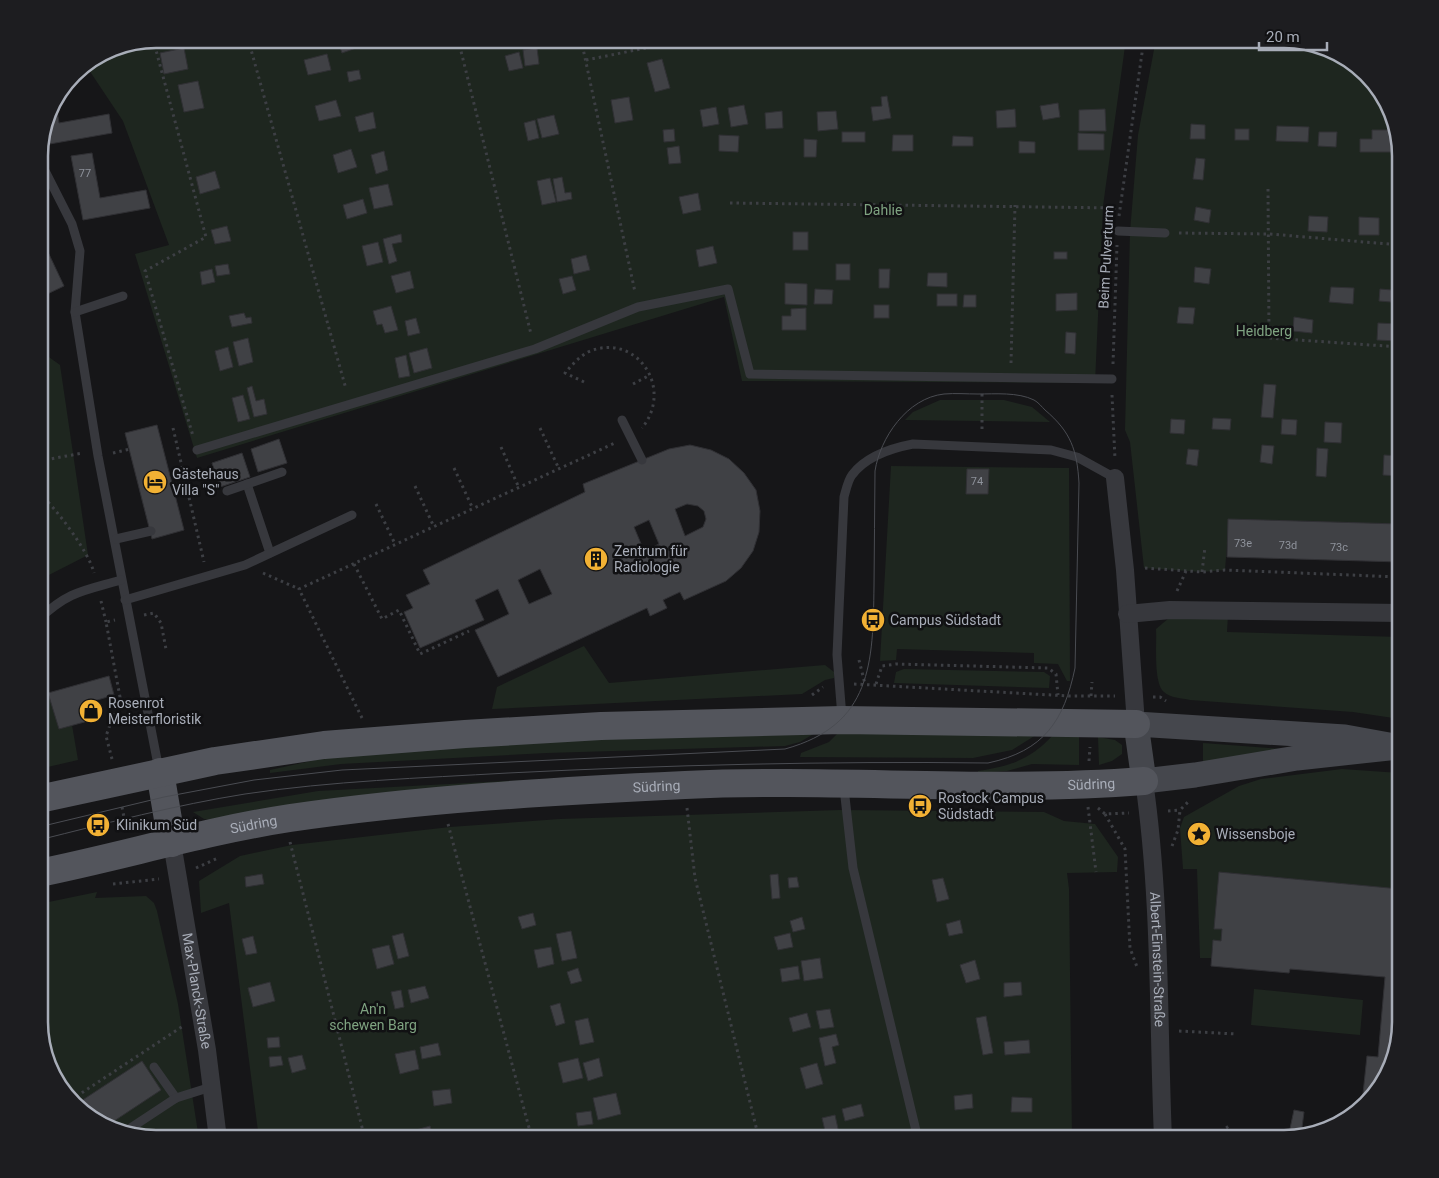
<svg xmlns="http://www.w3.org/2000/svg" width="1439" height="1178" font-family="Roboto,sans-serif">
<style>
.green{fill:#1e261f}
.building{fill:#404145;stroke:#303034;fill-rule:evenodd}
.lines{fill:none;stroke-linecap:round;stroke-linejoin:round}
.path{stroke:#3d3f44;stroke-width:3;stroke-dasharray:2.5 4;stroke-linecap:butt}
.service{stroke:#37383d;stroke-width:9}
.minor{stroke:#37383d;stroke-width:18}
.secondary{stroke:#45474d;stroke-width:25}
.primary{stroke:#53555c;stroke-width:28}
.tram{stroke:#4a4c52;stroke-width:1}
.labels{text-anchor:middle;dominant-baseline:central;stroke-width:5;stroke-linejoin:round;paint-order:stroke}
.number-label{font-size:11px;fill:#8e929b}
.park-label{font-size:14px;fill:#7fa381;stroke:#111113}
.street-label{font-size:14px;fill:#a8adb8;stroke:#111113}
.poi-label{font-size:14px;fill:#a8adb8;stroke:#111113;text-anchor:start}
.rim{fill:none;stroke:#a8adb8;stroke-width:2.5}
</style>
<rect width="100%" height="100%" fill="#161618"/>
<g class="green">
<path d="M156 39H1126L1103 206 1095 383 742 381 724 297 197 458 135 254 169 245 123 121 85 64 111 48Z"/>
<path d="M1156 39H1283L1328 48 1360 68 1388 104 1400 156V524L1229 519 1225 570 1202 572 1144 568 1130 442 1125 430 1130 232 1138 135Z"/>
<path d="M39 350 60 365 88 555 47 576 39 582Z"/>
<path d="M940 400H1004L1032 407 1050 422 905 420 913 412Z"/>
<path d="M891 466 1069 468 1070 681H1067L1058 664 1034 663V653L897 649 896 660 880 661Z"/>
<path d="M1228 615 1227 632 1400 637V719L1353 712 1190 700C1182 698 1170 698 1164 692 1153 682 1157 644 1156 629L1169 618Z"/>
<path d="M584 646 609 683 825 665 834 672V678L825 680 802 694 492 709 497 687Z"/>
<path d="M904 669 1044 672 1050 676 1049 688 894 683 896 672Z"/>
<path d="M48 693 59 729 72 725 78 760 39 769V694Z"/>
<path d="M840 731 1036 735 1012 750 973 758 800 757 801 753 829 742Z"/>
<path d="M817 732 800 742 785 746 547 753 341 764 270 773V770L329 757 547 741Z"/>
<path d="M1053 735 1079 737V765L1032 764 1007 771 978 773V771C1010 766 1030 760 1053 735Z"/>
<path d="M1098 737 1115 740 1122 745V754L1112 761 1099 765Z"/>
<path d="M1203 743 1282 749 1203 764Z"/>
<path d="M1342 769 1400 773V889L1220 872 1215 929H1222L1221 941H1213L1211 958H1200L1197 869H1183L1180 828 1184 817 1239 786 1261 779Z"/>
<path d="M582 777 217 821 204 819 193 812 318 791Z"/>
<path d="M840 810 1044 812 1064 821 1095 824 1118 857 1117 872 1067 873 1069 889 1072 1139H259L229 903 201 913 199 881 240 856 292 845 450 827 560 819Z"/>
<path d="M97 892 95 898 146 896 154 903 157 911 178 1004 199 1139H156L111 1130 79 1110 51 1074 39 1030V904Z"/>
<path d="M1254 989 1363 1000 1360 1035 1251 1025Z"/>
</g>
<g class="building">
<path d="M337 39H356L359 47 342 53Z"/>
<path d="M184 48 188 69 164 74 160 53Z"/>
<path d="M537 48 539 64 525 66 523 50Z"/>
<path d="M519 52 523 68 509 71 505 56Z"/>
<path d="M327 54 331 70 308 75 304 60Z"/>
<path d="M662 59 670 88 655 92 647 63Z"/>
<path d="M359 70 361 79 349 82 347 72Z"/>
<path d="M198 81 204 108 184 112 178 85Z"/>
<path d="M887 96 891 118 873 121 871 107 882 106 881 97Z"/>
<path d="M629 97 633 120 615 123 611 100Z"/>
<path d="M55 98 59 123 109 114 112 133 44 145 42 136 51 104Z"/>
<path d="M336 100 341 116 319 121 315 106Z"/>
<path d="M1058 103 1060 117 1043 120 1040 106Z"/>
<path d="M744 105 748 124 731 127 728 108Z"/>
<path d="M716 107 719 124 703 127 700 110Z"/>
<path d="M1015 109 1016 127 997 128 996 111Z"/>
<path d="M1105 109 1106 131H1079V110Z"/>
<path d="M782 111 783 128 766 129 765 113Z"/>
<path d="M836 111 838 129 818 131 817 112Z"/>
<path d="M373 112 376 128 359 132 355 117Z"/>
<path d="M554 115 559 134 542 138 537 119Z"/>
<path d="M535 120 539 138 528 141 524 123Z"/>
<path d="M1191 124 1205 125V139H1190Z"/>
<path d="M1277 126 1309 127 1308 142 1276 141Z"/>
<path d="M674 129 675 141 664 142 663 130Z"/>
<rect x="1235" y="129" width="14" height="11"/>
<path d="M1372 130H1391V152H1360V139H1372Z"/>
<rect x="842" y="132" width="23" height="10"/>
<path d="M1319 132H1337L1336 147 1318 146Z"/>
<path d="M1078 133 1104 134V150H1078Z"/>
<path d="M719 135 739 136 738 152 719 151Z"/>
<path d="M893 135H913V151H892Z"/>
<path d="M953 136 973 137V146H952Z"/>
<path d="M804 139 817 140 816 157H804Z"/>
<path d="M1019 141 1035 142V153H1019Z"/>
<path d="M679 146 681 163 669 164 667 148Z"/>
<path d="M351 149 357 167 338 173 333 155Z"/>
<path d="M384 151 388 170 376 174 371 155Z"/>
<path d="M92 153 100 198 146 190 150 208 83 220 71 156Z"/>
<path d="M1196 158 1205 159 1203 180 1193 179Z"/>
<path d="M215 171 220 188 200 194 196 177Z"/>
<path d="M562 177 565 193 571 192 572 199 557 202 553 179Z"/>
<path d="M550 178 556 202 542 205 537 181Z"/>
<path d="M388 184 393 205 374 209 369 188Z"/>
<path d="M698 193 701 210 683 214 679 197Z"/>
<path d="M363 199 367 213 347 219 343 205Z"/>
<path d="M1196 207 1211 210 1209 223 1194 220Z"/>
<path d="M1309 216 1328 217 1327 232 1308 231Z"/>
<path d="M1359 217 1379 218V235H1359Z"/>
<path d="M227 226 231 241 215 244 211 230Z"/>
<rect x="793" y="232" width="15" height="18"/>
<path d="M39 233 64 286 39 298 43 306 39 308Z"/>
<path d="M401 234 402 242 392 244 397 261 389 264 383 239Z"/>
<path d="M378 242 383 262 367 266 362 246Z"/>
<path d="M713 246 717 263 699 267 696 250Z"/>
<rect x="1054" y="252" width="13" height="7"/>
<path d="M586 255 590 270 574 274 571 259Z"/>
<path d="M228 264 230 274 217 276 215 266Z"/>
<rect x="836" y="264" width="14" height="16"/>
<path d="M1195 267 1211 269 1209 284 1194 282Z"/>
<path d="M212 269 215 282 202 285 200 272Z"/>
<path d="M879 269H890L889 288H879Z"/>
<path d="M410 271 414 288 396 293 391 276Z"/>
<path d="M928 273H947V287L927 286Z"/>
<path d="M572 276 576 290 563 294 559 279Z"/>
<path d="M785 283 807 284V305L785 304Z"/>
<path d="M1331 287 1354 288 1353 304 1329 302Z"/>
<path d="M815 289 833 290 832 304H814Z"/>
<path d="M1380 289 1392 290 1391 302 1379 301Z"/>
<path d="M1077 293V310L1056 311V294Z"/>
<rect x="937" y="294" width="20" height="12"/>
<path d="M964 295H976V307H963Z"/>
<rect x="874" y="305" width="15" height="13"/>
<path d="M391 306 398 330 385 333 382 324 377 325 373 311Z"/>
<path d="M1179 307 1195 308 1193 324 1177 323Z"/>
<path d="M806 308V330H782V316H791V309Z"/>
<path d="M244 313 246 318 251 317 252 323 232 327 229 316Z"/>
<path d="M1294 317 1313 320 1312 333 1293 331Z"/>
<path d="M416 318 420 333 408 336 405 321Z"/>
<path d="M1378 323 1399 324 1398 341 1377 340Z"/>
<path d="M1066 332 1076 333 1075 354 1065 353Z"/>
<path d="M248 338 253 362 239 366 233 342Z"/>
<path d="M228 347 233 367 220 371 215 351Z"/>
<path d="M427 348 432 368 414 373 409 353Z"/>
<path d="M406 355 410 376 399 378 395 358Z"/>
<path d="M1264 384 1276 385 1273 418 1261 417Z"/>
<path d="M252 386 256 401 264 399 267 414 254 417 247 388Z"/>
<path d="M243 395 250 419 238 422 232 398Z"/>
<path d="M1213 418 1231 419 1230 430 1212 429Z"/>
<path d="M1171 419 1185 420 1184 434 1170 433Z"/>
<path d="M1282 419 1297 420 1296 435 1281 434Z"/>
<path d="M1325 422 1342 423 1341 443 1324 442Z"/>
<path d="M157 425 184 530 152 539 125 433Z"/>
<path d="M279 439 287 463 258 472 251 449Z"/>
<path d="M690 445 711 450 729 459 744 473 756 490 760 511 759 532 753 551 741 568 726 581 684 600 680 592 663 600 667 608 650 616 647 608 498 677 475 630 509 614 498 589 475 600 484 620 420 648 404 612 413 608 406 595 430 584 423 570 585 492 583 484 669 449ZM687 504 698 506 704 511 706 519 703 527 685 536 675 509ZM649 520 659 544 644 551 634 527ZM540 569 552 594 529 604 518 580Z"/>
<path d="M1262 445 1274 446 1272 464 1260 462Z"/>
<path d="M1317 448 1328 449 1326 477 1316 476Z"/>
<path d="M1188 449 1199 450 1197 466 1186 464Z"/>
<path d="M242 453 250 477 220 487 212 463Z"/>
<path d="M1384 455 1400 456V476L1383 475Z"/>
<path d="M967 469H989L988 494H966Z"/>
<path d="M1228 519 1400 524V562L1227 557Z"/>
<path d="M109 676 114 695 94 701 99 718 59 729 48 693Z"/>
<path d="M1219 872 1400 889V1022L1391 1067 1371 1099 1365 1104 1362 1103 1367 1056 1378 1057 1385 977 1290 969 1289 973 1211 966 1213 940 1221 941 1222 929H1214Z"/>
<path d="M262 874 264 884 246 887 245 877Z"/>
<path d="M778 874 780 898 772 899 770 875Z"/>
<path d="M797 877 799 887 789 888 788 878Z"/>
<path d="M943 878 949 899 937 902 932 880Z"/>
<path d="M533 913 536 925 522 929 518 917Z"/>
<path d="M802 917 805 929 793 932 790 921Z"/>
<path d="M960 920 963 933 949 936 946 924Z"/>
<path d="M571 931 577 958 562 961 556 934Z"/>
<path d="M403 933 409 956 398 959 392 936Z"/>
<path d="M790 933 793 947 778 950 774 937Z"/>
<path d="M253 936 257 953 246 955 242 939Z"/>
<path d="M389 945 394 964 377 969 372 949Z"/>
<path d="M551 947 554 964 538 968 534 950Z"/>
<path d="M820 958 823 978 804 981 801 961Z"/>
<path d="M975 960 980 979 966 983 960 965Z"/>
<path d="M798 966 800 979 782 982 780 969Z"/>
<path d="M578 968 582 981 571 984 567 972Z"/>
<path d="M270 982 275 1001 253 1007 248 988Z"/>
<path d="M1021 982 1022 995 1004 997V983Z"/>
<path d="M425 986 429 998 411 1003 408 990Z"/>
<path d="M401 990 404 1007 395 1009 391 992Z"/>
<path d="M560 1003 565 1023 556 1026 550 1006Z"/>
<path d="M830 1009 834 1027 820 1029 816 1011Z"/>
<path d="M807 1013 811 1027 793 1032 789 1018Z"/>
<path d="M986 1016 993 1053 983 1055 976 1018Z"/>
<path d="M588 1018 594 1042 580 1045 575 1021Z"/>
<path d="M836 1034 839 1045 832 1047 836 1063 825 1066 819 1038Z"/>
<path d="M279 1037 280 1047 268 1048 267 1038Z"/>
<path d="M1029 1040 1030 1053 1005 1055 1004 1042Z"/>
<path d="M438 1043 441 1055 422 1059 420 1047Z"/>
<path d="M415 1050 419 1069 400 1074 395 1054Z"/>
<path d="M302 1055 306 1069 292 1073 288 1058Z"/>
<path d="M281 1056 283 1065 270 1067 269 1057Z"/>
<path d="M578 1058 583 1078 563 1083 558 1063Z"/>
<path d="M599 1058 603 1076 588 1081 583 1063Z"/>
<path d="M142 1061 161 1090 105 1127 79 1110 75 1105Z"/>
<path d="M817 1063 823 1084 806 1089 800 1068Z"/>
<path d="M450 1089 452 1103 434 1106 432 1091Z"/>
<path d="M616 1093 621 1114 598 1120 593 1098Z"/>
<path d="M972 1094 973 1108 955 1110 954 1096Z"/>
<path d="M1012 1097 1032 1098V1112H1011Z"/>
<path d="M861 1104 864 1116 845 1121 842 1109Z"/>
<path d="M1294 1110 1304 1112 1301 1135 1288 1138Z"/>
<path d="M591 1111 593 1124 578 1126 576 1113Z"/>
<path d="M835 1115 840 1138 827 1139 822 1118Z"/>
<path d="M430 1126 433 1139H418L416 1130Z"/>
</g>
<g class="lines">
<g class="path">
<path d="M153 39 206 237 145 271 193 436"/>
<path d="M248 39 346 389"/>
<path d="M458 39 531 334"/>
<path d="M581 39 635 292"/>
<path d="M586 60 691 39"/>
<path d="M1268 189 1269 338 1400 347"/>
<path d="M730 203 1119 208"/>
<path d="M1119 216 1144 39"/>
<path d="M1179 233 1270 234 1400 245"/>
<path d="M1011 363 1015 205"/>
<path d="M1113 364 1117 245"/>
<path d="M584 382 565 373C572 365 579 357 588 352 635 331 675 387 642 428"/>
<path d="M633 384 650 375"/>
<path d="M982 394V431"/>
<path d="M1112 395 1115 459"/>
<path d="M173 428 204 562"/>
<path d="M540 428 559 469"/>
<path d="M501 447 519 488"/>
<path d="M113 453 130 449"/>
<path d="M39 461 83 453"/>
<path d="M454 468 473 509"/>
<path d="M415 486 434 527"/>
<path d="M39 493C56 508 89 552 94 573"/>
<path d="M376 504 395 544"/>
<path d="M1399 510H1400"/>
<path d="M354 564 382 619 399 610 420 654 469 631"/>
<path d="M1145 568 1202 572 1225 570 1400 577"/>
<path d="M1202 572 1205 547"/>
<path d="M263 573 299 589"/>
<path d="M1177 591 1186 571"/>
<path d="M101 601 106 622"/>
<path d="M144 615 154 613 161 623 166 649"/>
<path d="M859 660 865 684"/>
<path d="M854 684 1069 696H1115"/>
<path d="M876 684 882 666 896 664 1048 668 1056 674 1058 695"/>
<path d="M812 695 823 687"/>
<path d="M1091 696 1092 682"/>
<path d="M1153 697H1160L1166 701"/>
<path d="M362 718 299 589 617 442"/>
<path d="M112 759 106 736 120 697 106 622 115 620"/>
<path d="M1089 761 1090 747"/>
<path d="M122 807 126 828"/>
<path d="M1088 807 1096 872"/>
<path d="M687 808 695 878 759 1139"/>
<path d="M1098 808 1105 814 1129 813"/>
<path d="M1168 811 1180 810"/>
<path d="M1105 814 1125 849 1130 948 1137 967"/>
<path d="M448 824 532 1139"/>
<path d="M290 842 365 1139"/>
<path d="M1172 846 1178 830 1180 810 1190 800"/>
<path d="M196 868 218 858"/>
<path d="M113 884 159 879"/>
<path d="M1179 1031 1236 1034"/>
<path d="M58 1075 74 1097"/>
<path d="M71 1100 183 1026"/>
<path d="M1210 1139 1229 1126"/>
<path d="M1228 1139 1233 1136"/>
</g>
<g class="service">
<path d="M39 159 72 224 80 251 75 312 98 456 159 770"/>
<path d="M1118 231 1165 233"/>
<path d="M75 312 123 296"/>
<path d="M622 420 642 460"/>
<path d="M197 450 535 349 638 307 728 289 750 374 1112 379"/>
<path d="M247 484 270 553"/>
<path d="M227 491 282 472"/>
<path d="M116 539 151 531"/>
<path d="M125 600 245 565 352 515"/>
<path d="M39 619C69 591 83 591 121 580"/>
<path d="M842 717 837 655 844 497C846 490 848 480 852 475 866 456 892 448 913 444L1051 450 1077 457 1115 478"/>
<path d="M844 788 853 868 918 1139"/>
<path d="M154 1067 176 1098"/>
<path d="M123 1133 176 1098 211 1087"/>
</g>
<g class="minor">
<path d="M1115 478 1125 570 1136 724"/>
<path d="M1127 614 1170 610 1400 613"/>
<path id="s1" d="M1144 781C1161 899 1158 1020 1163 1139"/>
<path id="s2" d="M172 843 207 1050 218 1139"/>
</g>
<path class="secondary" d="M1398 747 1297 758 1195 775 1144 781 1136 724 1345 737 1400 747"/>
<g class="primary">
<path d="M160 772 172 843"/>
<path d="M39 799 215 761 324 745 465 734 601 726 842 720 1136 724"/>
<path id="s3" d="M39 873C123 856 205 831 290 818 421 799 554 791 685 785 838 778 991 793 1144 781"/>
</g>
<path class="tram" d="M39 840C107 823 176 805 245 794 332 781 421 778 508 773 668 765 828 761 988 763 1044 751 1064 721 1075 668L1079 483C1077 450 1071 432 1045 410 1042 407 1038 402 1034 400 1018 392 995 394 978 394 967 394 955 393 944 394 907 398 880 438 875 471 875 509 874 548 874 586 873 663 872 725 785 749L342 770 254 780 164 797 39 827"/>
</g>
<defs>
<g id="hotel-disc" transform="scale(1.25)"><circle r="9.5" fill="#f2b134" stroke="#111113"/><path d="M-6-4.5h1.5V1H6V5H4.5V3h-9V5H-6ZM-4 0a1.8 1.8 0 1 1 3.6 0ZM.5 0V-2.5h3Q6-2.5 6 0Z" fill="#111"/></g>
<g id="building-disc" transform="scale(1.25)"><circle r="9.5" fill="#f2b134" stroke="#111113"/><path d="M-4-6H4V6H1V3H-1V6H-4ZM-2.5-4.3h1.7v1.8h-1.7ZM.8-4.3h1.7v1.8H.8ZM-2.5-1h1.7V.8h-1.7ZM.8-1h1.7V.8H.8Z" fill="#111"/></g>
<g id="bus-disc" transform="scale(1.25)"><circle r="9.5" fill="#f2b134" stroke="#111113"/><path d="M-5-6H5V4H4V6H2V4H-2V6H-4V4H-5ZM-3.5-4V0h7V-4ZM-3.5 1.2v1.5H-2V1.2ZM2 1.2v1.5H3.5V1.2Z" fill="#111"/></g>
<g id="shop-disc" transform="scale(1.25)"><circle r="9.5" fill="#f2b134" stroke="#111113"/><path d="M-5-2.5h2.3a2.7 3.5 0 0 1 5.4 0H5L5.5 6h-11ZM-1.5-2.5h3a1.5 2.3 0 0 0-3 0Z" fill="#111"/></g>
<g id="sight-disc" transform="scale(1.25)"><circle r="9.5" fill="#f2b134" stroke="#111113"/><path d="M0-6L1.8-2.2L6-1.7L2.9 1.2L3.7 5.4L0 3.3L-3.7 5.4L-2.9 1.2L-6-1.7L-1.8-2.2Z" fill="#111"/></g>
</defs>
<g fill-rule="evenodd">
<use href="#hotel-disc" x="155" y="482"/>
<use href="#building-disc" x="596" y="559"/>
<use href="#bus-disc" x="873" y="620"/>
<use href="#shop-disc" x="91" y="711"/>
<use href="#bus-disc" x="920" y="806"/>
<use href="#bus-disc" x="98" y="825"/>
<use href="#sight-disc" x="1199" y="834"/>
</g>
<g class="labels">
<g class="number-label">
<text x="85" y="173">77</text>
<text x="977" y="481">74</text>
<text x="1243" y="543">73e</text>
<text x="1288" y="545">73d</text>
<text x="1339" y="547">73c</text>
</g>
<g class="park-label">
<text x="883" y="210">Dahlie</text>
<text x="1264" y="331">Heidberg</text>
<text x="373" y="1009">An'n<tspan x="373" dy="16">schewen Barg</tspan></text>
</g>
<g class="street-label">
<text transform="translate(1106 257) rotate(-87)">Beim Pulverturm</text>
<text stroke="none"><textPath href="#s3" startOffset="1060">Südring</textPath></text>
<text stroke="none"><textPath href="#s3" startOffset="625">Südring</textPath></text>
<text stroke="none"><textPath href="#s3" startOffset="220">Südring</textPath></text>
<text stroke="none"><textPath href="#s1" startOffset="179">Albert-Einstein-Straße</textPath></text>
<text stroke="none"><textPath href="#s2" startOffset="150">Max-Planck-Straße</textPath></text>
</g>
<g class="poi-label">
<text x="172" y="474">Gästehaus<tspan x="172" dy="16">Villa "S"</tspan></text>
<text x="614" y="551">Zentrum für<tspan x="614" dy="16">Radiologie</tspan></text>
<text x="890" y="620">Campus Südstadt</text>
<text x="108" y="703">Rosenrot<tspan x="108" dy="16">Meisterfloristik</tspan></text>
<text x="938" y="798">Rostock Campus<tspan x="938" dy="16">Südstadt</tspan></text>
<text x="116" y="825">Klinikum Süd</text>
<text x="1216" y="834">Wissensboje</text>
</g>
</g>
<path d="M0 0H1439V1178H0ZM156 48H1284A108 108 0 0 1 1392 156V1022A108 108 0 0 1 1284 1130H156A108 108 0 0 1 48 1022V156A108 108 0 0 1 156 48Z" fill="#1d1d20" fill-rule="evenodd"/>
<path class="rim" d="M156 48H1284A108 108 0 0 1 1392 156V1022A108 108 0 0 1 1284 1130H156A108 108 0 0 1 48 1022V156A108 108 0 0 1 156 48Z"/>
<path d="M1259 42v8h68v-8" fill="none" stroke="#a8adb8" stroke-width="2.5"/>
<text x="1266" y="42" font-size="15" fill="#a8adb8" stroke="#111113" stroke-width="4" paint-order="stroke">20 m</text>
</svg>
